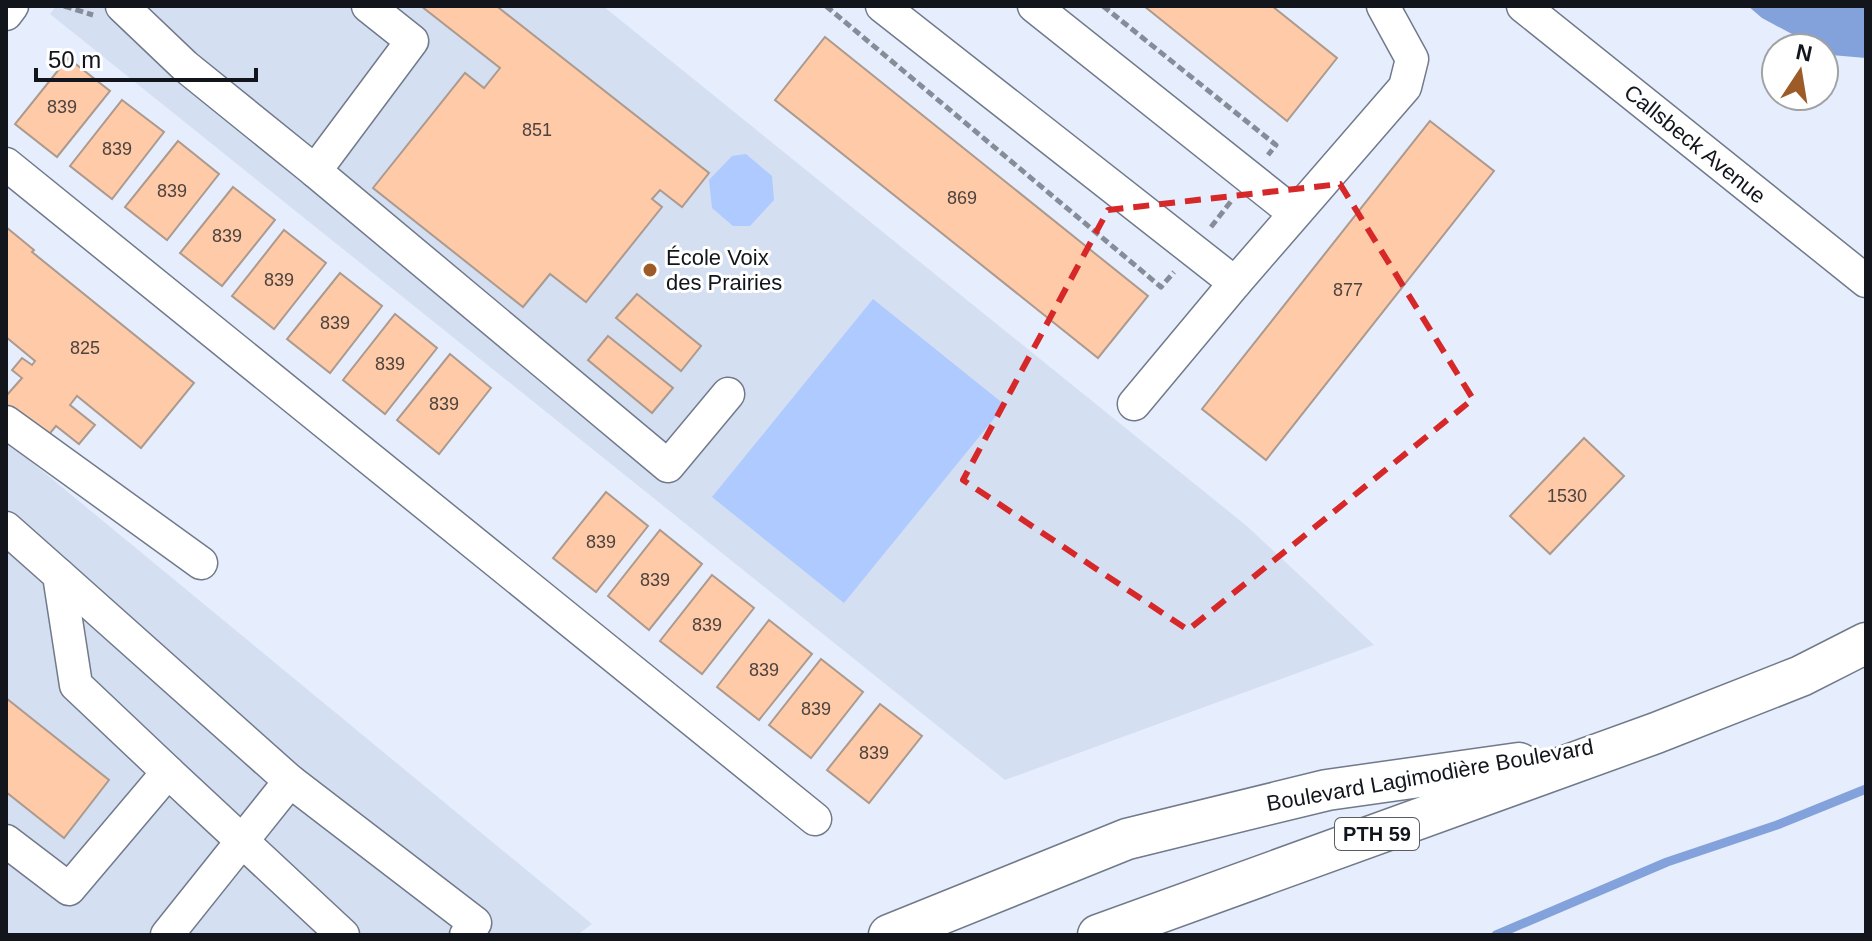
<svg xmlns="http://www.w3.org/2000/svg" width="1872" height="941" font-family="Helvetica,sans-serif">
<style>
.built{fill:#d4dff2}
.green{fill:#aecaff}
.water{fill:#83a2dc}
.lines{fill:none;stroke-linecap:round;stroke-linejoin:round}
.stream{stroke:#83a2dc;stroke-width:9}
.building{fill:#fecaa8;stroke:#ac9a8e;stroke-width:2}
.minor-casing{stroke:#717a8a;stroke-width:35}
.major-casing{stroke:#717a8a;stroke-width:43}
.path{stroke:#878d98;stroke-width:5;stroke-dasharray:8 4;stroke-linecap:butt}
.minor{stroke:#fff;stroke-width:32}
.major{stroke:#fff;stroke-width:40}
.marked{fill:none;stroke:#d62828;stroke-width:6;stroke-dasharray:16 10;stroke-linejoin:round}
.poi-dot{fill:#9d5b28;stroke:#fff;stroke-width:3}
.labels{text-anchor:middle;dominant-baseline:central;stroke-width:6;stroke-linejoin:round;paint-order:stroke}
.number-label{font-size:18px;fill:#4d433f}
.shield{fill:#fff;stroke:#595c60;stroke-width:2}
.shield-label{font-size:20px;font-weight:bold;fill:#12161c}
.street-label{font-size:22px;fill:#12161c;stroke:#fff}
.poi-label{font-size:22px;fill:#12161c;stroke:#fff;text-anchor:start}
</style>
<rect width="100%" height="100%" fill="#e6eefd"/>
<g class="built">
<path d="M56 6H603L1248 527 1374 645 1005 780 50 14Z"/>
<path d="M6 441 592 924 577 935H6Z"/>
</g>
<g class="green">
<path d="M746 154 772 176 774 200 750 226H733L712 208 709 180 732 156Z"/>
<path d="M873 299 1005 405 844 603 712 497Z"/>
</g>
<path class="water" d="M1748 6H1866V58L1831 55 1824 51V48H1818L1762 18Z"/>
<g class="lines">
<path class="stream" d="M1496 935 1667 862 1777 825 1866 789"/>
</g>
<g class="building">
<path d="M421 6H501L499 8 709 173 682 207 660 190 652 199 662 207 586 302 550 274 523 307 373 188 465 73 484 88 500 68Z"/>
<path d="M1144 6H1272L1337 58 1287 121Z"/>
<path d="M825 37 1148 296 1098 358 775 100Z"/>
<path d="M68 58 110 91 57 157 15 124Z"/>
<path d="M122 100 164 132 112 199 70 166Z"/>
<path d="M1430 121 1494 171 1266 460 1202 409Z"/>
<path d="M178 141 219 174 167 240 125 207Z"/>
<path d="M233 187 275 220 222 286 180 253Z"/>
<path d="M6 227 34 250 32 252 194 383 141 448 77 396 70 405 95 425 79 444 56 426 45 439 6 407V396L22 378 12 370 22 358 32 365 35 361 6 337Z"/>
<path d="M284 230 326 263 274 329 232 296Z"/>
<path d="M340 273 382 306 330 373 287 339Z"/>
<path d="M637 294 701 346 681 371 616 318Z"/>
<path d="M395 314 437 348 385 414 343 380Z"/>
<path d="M608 336 673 388 652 413 588 360Z"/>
<path d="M450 354 491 388 439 454 397 420Z"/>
<path d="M1584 438 1624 476 1550 554 1510 516Z"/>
<path d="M606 492 648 526 596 592 553 558Z"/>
<path d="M660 530 702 564 649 630 608 596Z"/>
<path d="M712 575 754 608 702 674 660 641Z"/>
<path d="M769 620 812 654 759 720 717 687Z"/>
<path d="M821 659 863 692 811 758 769 725Z"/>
<path d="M6 698 109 780 64 838 6 792Z"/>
<path d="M880 704 922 736 869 803 827 770Z"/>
</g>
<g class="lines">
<g class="minor-casing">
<g id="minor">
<path d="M122 6 185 66 315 171 412 41 368 6"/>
<path d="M882 6 1235 283"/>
<path d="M1034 6 1294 213"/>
<path d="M1523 6 1866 281"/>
<path d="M6 14 12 6"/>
<path d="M6 164 815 819"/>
<path d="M315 171 668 466 728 394"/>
<path d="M1134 404 1235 283 1405 87 1412 59 1383 6"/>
<path d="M6 422 201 563"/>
<path d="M6 528 59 575 76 685 168 772 69 889 6 841"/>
<path d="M59 575 290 781 475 923 466 935"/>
<path d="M168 772 343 935"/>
<path d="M167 935 290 781"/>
</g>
</g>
<g class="major-casing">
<g id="major">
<path d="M889 935 1127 839 1327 790 1519 763"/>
<path d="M1098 935 1656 733 1801 676 1866 643"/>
</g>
</g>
<g class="path">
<path d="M64 6 93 15"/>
<path d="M826 6 1161 287 1174 272"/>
<path d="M1103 6 1276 145 1268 155"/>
<path d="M1211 227 1232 200"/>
</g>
<use href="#minor" class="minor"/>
<use href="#major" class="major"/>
</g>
<path class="marked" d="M1340 184 1473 399 1188 630 963 480 1108 210Z"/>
<circle class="poi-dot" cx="650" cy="270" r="8"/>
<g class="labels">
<g class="number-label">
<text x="62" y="107">839</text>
<text x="537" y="130">851</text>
<text x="117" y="149">839</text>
<text x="172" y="191">839</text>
<text x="962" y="198">869</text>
<text x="227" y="236">839</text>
<text x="279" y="280">839</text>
<text x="1348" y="290">877</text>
<text x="335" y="323">839</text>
<text x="85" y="348">825</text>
<text x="390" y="364">839</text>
<text x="444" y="404">839</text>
<text x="1567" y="496">1530</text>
<text x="601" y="542">839</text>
<text x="655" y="580">839</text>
<text x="707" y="625">839</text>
<text x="764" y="670">839</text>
<text x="816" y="709">839</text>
<text x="874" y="753">839</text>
</g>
<rect class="shield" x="1335" y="818" width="84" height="32" rx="6"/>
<g class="shield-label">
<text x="1377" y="834">PTH 59</text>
</g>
<g class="street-label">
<text transform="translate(1695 144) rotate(39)">Callsbeck Avenue</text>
<text transform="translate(1430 775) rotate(-10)">Boulevard Lagimodière Boulevard</text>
</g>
<g class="poi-label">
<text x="666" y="257">École Voix<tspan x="666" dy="25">des Prairies</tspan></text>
</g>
</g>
<rect width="1872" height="941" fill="none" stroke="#12161c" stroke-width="16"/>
<g transform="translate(1800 72) rotate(12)"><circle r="38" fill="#ffffff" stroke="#a0a2a4" stroke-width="2"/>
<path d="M0-6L14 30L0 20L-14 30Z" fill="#9d5b28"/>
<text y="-12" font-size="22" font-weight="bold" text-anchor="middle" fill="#12161c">N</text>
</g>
<path d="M36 68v12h220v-12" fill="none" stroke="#12161c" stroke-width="4"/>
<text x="48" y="68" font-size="24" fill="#12161c" stroke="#ffffff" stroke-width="6" paint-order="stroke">50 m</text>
</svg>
